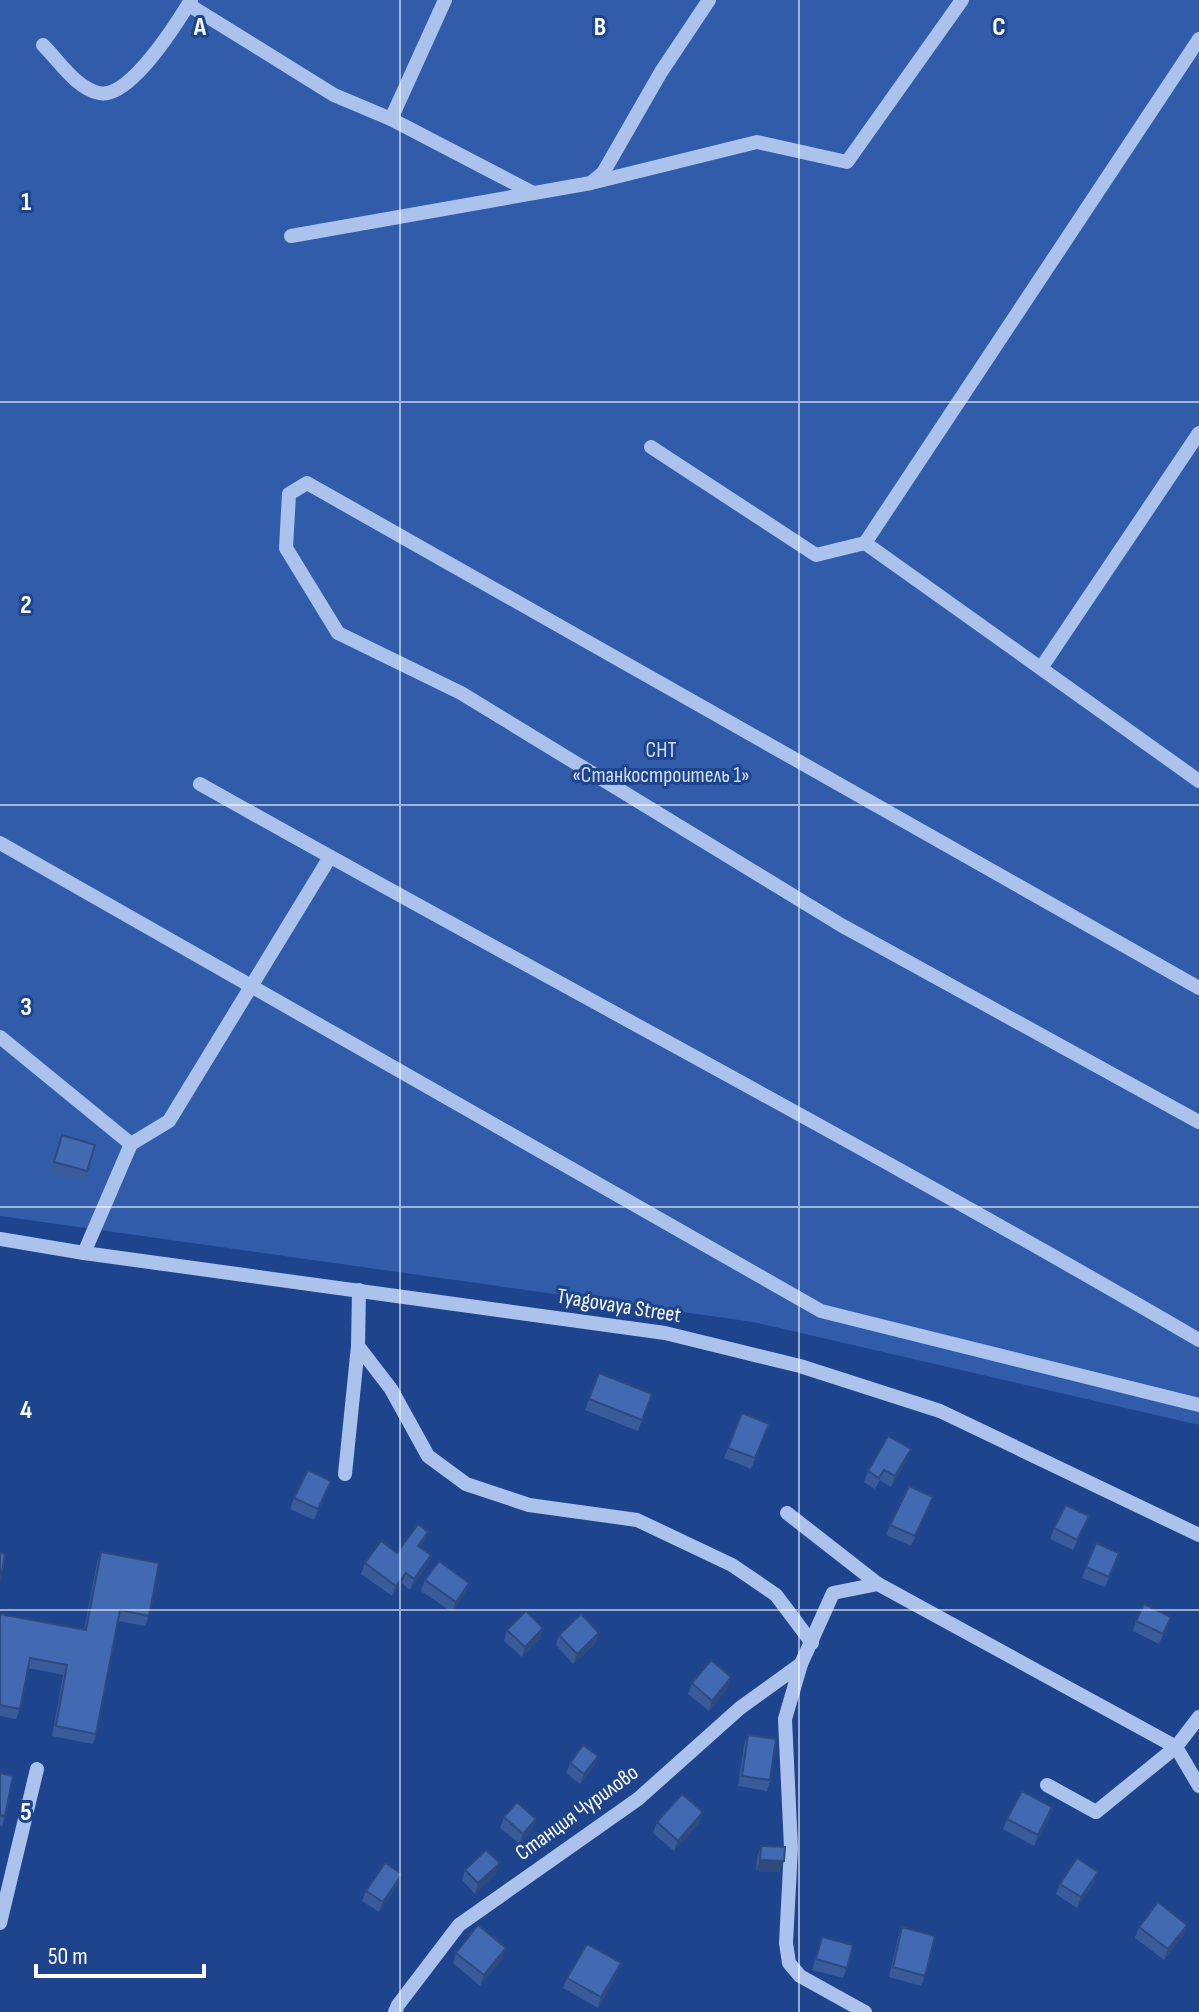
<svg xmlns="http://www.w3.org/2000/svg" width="1199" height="2012" font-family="'Sofia Sans Condensed',sans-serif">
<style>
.green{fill:#315caa}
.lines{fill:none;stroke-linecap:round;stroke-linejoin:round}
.minor{stroke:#aac2ec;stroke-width:14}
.wall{fill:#395b99}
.shaded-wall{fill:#2e4a7d}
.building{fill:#426ab2;stroke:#2e4a7d;stroke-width:2}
.grid{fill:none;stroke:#fff;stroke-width:2;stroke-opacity:0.55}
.labels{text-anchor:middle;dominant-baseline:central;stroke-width:6;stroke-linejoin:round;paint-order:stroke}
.park-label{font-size:22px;fill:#cfdff9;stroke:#1d448c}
.street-label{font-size:22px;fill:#fff;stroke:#1d448c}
.grid-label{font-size:26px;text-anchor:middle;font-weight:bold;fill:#fff;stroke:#1d448c;stroke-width:6;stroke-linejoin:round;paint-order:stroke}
</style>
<rect width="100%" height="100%" fill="#1d448c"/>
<path class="green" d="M0 0H1199V1425L753 1322 0 1216Z"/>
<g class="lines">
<g class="minor">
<path d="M445 0 391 119 533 193"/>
<path d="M189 5 334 95 391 119"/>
<path d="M1199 39 865 543 1199 781"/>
<path d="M43 45C59 61 76 88 99 93 129 100 177 23 191 0"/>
<path d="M595 182 757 142 847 162 962 0"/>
<path d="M291 236 591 183 603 173 661 72 709 0"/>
<path d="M651 447 816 555 865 543"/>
<path d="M1041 668 1199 433"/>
<path d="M200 784C532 971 870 1148 1199 1340"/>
<path d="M0 843 821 1311 1199 1405"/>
<path d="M1199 988 307 483 289 494 286 548 338 633 461 693 841 925 1199 1122"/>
<path d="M0 1037 131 1144"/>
<path d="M0 1239 84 1253 665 1333 800 1366 940 1411 1199 1535"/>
<path d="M84 1253 131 1144 169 1121 330 857"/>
<path d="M359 1290 358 1346 391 1389 428 1456 466 1484 529 1505 637 1520 732 1565 776 1595 812 1643"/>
<path d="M345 1474 358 1346"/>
<path d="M787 1513 878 1584"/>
<path d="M1199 1717 1176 1747 1199 1786"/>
<path d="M0 1923 37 1769"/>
<path d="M395 2012 398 2005 459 1925 638 1799 740 1708 801 1664"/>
<path d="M865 2012 800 1976 789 1963 786 1943 791 1848 785 1719 801 1664 833 1593 878 1584 1176 1747 1096 1812 1047 1785"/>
</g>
</g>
<g class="wall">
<path d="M62 1135 87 1171 84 1182 50 1172Z"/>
<path d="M599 1373 652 1394 638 1431 585 1410Z"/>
<path d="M742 1413 769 1424 751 1469 724 1458Z"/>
<path d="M907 1460 891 1487 880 1480 875 1489 864 1482 868 1471Z"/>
<path d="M331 1481 314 1520 290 1509 294 1498Z"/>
<path d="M929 1508 911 1546 886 1535 890 1525Z"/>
<path d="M1089 1516 1073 1550 1050 1539 1054 1528Z"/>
<path d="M424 1542 420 1547 431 1555 427 1566 410 1590 402 1583 392 1596 361 1574 365 1563 397 1553Z"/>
<path d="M101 1552 149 1616 145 1626 118 1621 96 1734 93 1744 52 1736 63 1675 28 1668 20 1709 16 1719 0 1716V1614L84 1630 97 1562Z"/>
<path d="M1119 1553 1105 1587 1082 1578 1086 1567Z"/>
<path d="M425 1580 469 1583 465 1593 452 1612 421 1591Z"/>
<path d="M1171 1617 1159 1644 1133 1631 1136 1621Z"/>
<path d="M543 1628 540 1638 522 1657 504 1641 507 1630Z"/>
<path d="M599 1633 595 1644 573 1664 556 1645 559 1635Z"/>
<path d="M692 1683 728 1688 709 1711 688 1694Z"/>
<path d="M748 1735 770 1780 767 1791 738 1786 744 1745Z"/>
<path d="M598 1756 594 1766 580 1784 566 1773 570 1763Z"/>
<path d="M0 1773 5 1816 2 1827 0 1826Z"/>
<path d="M1052 1807 1049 1817 1034 1846 1003 1829 1007 1819Z"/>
<path d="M504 1817 536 1819 532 1829 520 1844 500 1828Z"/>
<path d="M657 1822 699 1823 674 1851 653 1833Z"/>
<path d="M761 1846 780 1872 756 1871 757 1857Z"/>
<path d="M500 1863 496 1874 475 1894 462 1880 465 1870Z"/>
<path d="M402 1874 398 1884 379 1912 362 1901 366 1891Z"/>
<path d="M1094 1882 1077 1908 1056 1894 1060 1884Z"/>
<path d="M902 1927 925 1976 921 1986 889 1977 898 1938Z"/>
<path d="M1139 1927 1184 1935 1164 1960 1135 1938Z"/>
<path d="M822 1937 847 1968 843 1978 812 1970Z"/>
<path d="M456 1953 503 1958 480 1986 453 1963Z"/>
<path d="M621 1963 617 1974 598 2008 563 1988 567 1978Z"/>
</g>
<g class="shaded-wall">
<path d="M911 1449 907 1460 891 1487 895 1476Z"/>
<path d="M428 1532 424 1542 414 1556 418 1546Z"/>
<path d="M431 1555 427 1566 410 1590 414 1579Z"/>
<path d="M406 1573 402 1583 392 1596 396 1586Z"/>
<path d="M469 1583 465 1593 452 1612 456 1602Z"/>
<path d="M543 1628 540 1638 522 1657 525 1647Z"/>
<path d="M599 1633 595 1644 573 1664 577 1654Z"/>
<path d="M731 1677 728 1688 709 1711 712 1701Z"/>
<path d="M598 1756 594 1766 580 1784 584 1774Z"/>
<path d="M1052 1807 1049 1817 1034 1846 1038 1835Z"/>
<path d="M703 1812 699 1823 674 1851 678 1841Z"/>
<path d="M536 1819 532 1829 520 1844 523 1834Z"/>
<path d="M760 1860 784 1861 780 1872 756 1871Z"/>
<path d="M500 1863 496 1874 475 1894 478 1883Z"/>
<path d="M1098 1872 1094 1882 1077 1908 1081 1897Z"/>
<path d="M402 1874 398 1884 379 1912 383 1902Z"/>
<path d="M1187 1925 1184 1935 1164 1960 1168 1949Z"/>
<path d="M506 1948 503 1958 480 1986 484 1975Z"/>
<path d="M621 1963 617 1974 598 2008 601 1997Z"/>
</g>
<g class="building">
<path d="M62 1135 95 1145 87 1171 54 1162Z"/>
<path d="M599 1373 652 1394 642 1420 589 1399Z"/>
<path d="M742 1413 769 1424 755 1458 728 1448Z"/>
<path d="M888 1436 911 1449 895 1476 884 1470 879 1478 868 1471Z"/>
<path d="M308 1470 331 1481 318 1509 294 1498Z"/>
<path d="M909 1486 933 1497 915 1536 890 1525Z"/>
<path d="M1066 1505 1089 1516 1077 1540 1054 1528Z"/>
<path d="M418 1524 428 1532 418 1546 431 1555 414 1579 406 1573 396 1586 365 1563 381 1541 397 1553Z"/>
<path d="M1096 1543 1119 1553 1109 1577 1086 1567Z"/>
<path d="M101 1552 159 1563 149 1616 120 1610 96 1734 56 1726 67 1665 30 1658 20 1709 0 1705V1614L86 1630Z"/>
<path d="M0 1553 5 1554 0 1583Z"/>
<path d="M439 1561 469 1583 456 1602 425 1580Z"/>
<path d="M1144 1604 1171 1617 1163 1634 1136 1621Z"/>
<path d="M526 1611 543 1628 525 1647 507 1630Z"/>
<path d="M581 1614 599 1633 577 1654 559 1635Z"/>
<path d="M711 1660 731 1677 712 1701 692 1683Z"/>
<path d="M748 1735 776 1739 770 1780 742 1776Z"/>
<path d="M583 1745 598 1756 584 1774 570 1763Z"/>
<path d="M0 1773 13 1776 5 1816 0 1815Z"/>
<path d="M1022 1791 1052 1807 1038 1835 1007 1819Z"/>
<path d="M682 1794 703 1812 678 1841 657 1822Z"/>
<path d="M517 1802 536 1819 523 1834 504 1817Z"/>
<path d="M761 1846 785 1847 784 1861 760 1860Z"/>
<path d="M486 1850 500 1863 478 1883 465 1870Z"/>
<path d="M1077 1858 1098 1872 1081 1897 1060 1884Z"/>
<path d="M385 1863 402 1874 383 1902 366 1891Z"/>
<path d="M1158 1902 1187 1925 1168 1949 1139 1927Z"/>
<path d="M478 1925 506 1948 484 1975 456 1953Z"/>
<path d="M902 1927 935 1936 925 1976 893 1967Z"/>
<path d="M822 1937 853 1945 847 1968 816 1959Z"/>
<path d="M587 1944 621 1963 601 1997 567 1978Z"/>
</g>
<path class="grid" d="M400 0V2012M799 0V2012M0 402H1199M0 805H1199M0 1207H1199M0 1610H1199"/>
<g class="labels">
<g class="park-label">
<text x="661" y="750">СНТ<tspan x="661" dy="25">«Станкостроитель 1»</tspan></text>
</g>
<g class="street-label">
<text transform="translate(619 1306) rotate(9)">Tyagovaya Street</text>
<text transform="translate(577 1813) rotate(-36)">Станция Чурилово</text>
</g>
</g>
<g class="grid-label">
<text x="200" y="35">A</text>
<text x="600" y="35">B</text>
<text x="999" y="35">C</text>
<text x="26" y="210">1</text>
<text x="26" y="613">2</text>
<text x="26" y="1015">3</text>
<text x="26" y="1418">4</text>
<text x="26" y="1820">5</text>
</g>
<path d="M36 1964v12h168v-12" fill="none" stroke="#ffffff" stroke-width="4"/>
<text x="48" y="1964" font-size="24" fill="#ffffff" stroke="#1d448c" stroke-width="6" paint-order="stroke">50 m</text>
</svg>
